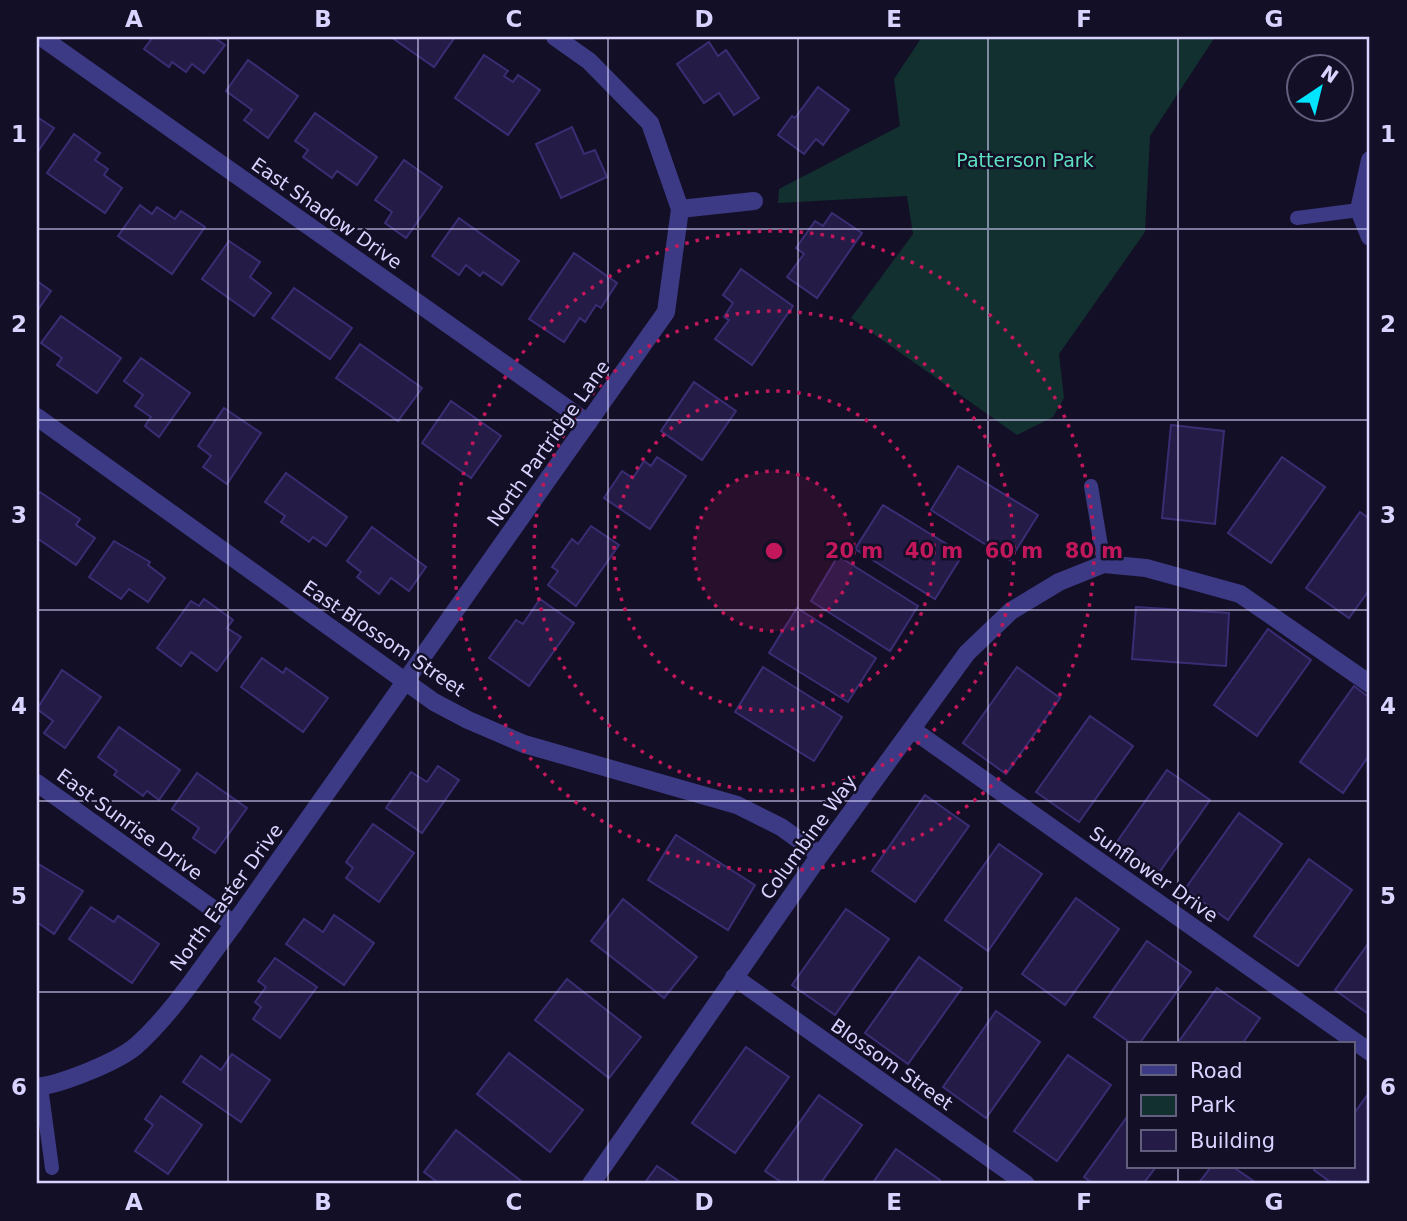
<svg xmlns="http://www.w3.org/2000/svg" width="1407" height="1221" font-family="'DejaVu Sans',sans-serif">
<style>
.green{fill:#12302f}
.building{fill:#241b47;stroke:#3b2d73;stroke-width:2}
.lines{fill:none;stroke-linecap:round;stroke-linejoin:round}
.service{stroke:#3d3a85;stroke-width:14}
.minor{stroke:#3d3a85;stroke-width:18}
.grid{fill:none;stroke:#d9d4ff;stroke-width:2;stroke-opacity:0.55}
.ring{fill:none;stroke:#c2185b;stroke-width:3.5;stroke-dasharray:3.5 7}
.labels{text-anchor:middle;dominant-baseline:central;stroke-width:5;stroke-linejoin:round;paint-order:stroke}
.park-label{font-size:19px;fill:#5fe0c0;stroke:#130f26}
.street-label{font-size:19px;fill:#d9d4ff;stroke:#130f26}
.centre{fill:#c2185b;stroke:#130f26;stroke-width:3.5}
.ring-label{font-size:21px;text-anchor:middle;font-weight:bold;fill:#c2185b;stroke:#130f26;stroke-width:5;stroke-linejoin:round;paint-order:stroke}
.neatline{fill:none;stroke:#d9d4ff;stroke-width:2.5}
.grid-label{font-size:23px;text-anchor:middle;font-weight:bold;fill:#d9d4ff}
</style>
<rect width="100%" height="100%" fill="#130f26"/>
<path class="green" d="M922 37H1215L1150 136 1145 232 1059 354 1064 398 1053 417 1017 435 851 318 913 234 907 196 778 203 779 189 900 126 894 79Z"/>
<g class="building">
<path d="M153 37H213L225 45 204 73 192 64 186 72 172 62 169 67 144 49Z"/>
<path d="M391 37H455L434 67Z"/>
<path d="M709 42 718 56 726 50 759 98 734 115 719 93 704 103 677 64Z"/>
<path d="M484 55 508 71 504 76 513 82 518 75 540 90 508 135 455 98Z"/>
<path d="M248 60 298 96 268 138 244 120 252 110 226 91Z"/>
<path d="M818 87 849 110 823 145 816 139 804 154 778 135 792 116 795 118Z"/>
<path d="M315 113 377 157 357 185 337 171 332 178 303 157 308 150 295 141Z"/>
<path d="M37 117 54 128 37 153Z"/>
<path d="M572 127 584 154 595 150 607 177 561 198 536 144Z"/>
<path d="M74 134 100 153 95 160 108 169 104 175 122 188 105 213 47 173Z"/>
<path d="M404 160 442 187 406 238 385 223 392 212 375 200Z"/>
<path d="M140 205 152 214 157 207 175 219 181 211 205 227 172 274 118 236Z"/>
<path d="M832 213 862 233 817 298 787 277 804 254 796 248 815 221 823 226Z"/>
<path d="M459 218 519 261 502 285 483 272 480 276 466 265 459 275 432 256Z"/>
<path d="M229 241 260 262 250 277 271 293 254 316 202 279Z"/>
<path d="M574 253 617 283 601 308 596 305 585 322 580 318 564 342 529 319Z"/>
<path d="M741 269 793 306 752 365 715 339 729 320 724 317 733 303 723 295Z"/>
<path d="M37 281 51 291 37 311Z"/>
<path d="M294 288 352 328 330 359 272 318Z"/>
<path d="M61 316 121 358 97 393 57 365 62 358 41 343Z"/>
<path d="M360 344 422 388 398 421 336 378Z"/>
<path d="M141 358 190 393 159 437 145 426 151 417 135 406 143 395 124 381Z"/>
<path d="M694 382 736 411 702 460 661 431Z"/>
<path d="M451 401 501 436 471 478 422 443Z"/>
<path d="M224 408 261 433 227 484 203 467 211 456 198 446Z"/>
<path d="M1171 425 1224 431 1215 524 1162 518Z"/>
<path d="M657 457 686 476 650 529 604 498 622 471 633 478 644 461 651 466Z"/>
<path d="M1282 457 1325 487 1271 563 1228 533Z"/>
<path d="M958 466 1038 515 1010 560 931 510Z"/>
<path d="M286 473 347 517 326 546 313 537 309 542 281 522 285 516 265 502Z"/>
<path d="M40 492 80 519 76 525 95 538 76 565 37 538V496Z"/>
<path d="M883 505 963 554 935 599 855 549Z"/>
<path d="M1360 512 1370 519V589L1349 618 1306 588Z"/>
<path d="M591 526 619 545 576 606 548 585 558 571 552 567 572 539 578 544Z"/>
<path d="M372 527 426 567 409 591 391 578 379 594 357 577 361 572 347 561Z"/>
<path d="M114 541 150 562 148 565 165 578 148 602 129 589 121 599 89 577Z"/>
<path d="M838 556 918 606 890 651 811 601Z"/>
<path d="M204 599 233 620 227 628 241 637 217 671 191 652 181 666 157 648 191 601 199 606Z"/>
<path d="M540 599 574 623 529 686 489 658 516 620 523 624Z"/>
<path d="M1136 607 1229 613 1226 666 1132 659Z"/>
<path d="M797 608 876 658 848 702 769 653Z"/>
<path d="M1268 629 1311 660 1257 736 1214 705Z"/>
<path d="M262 658 283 673 286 668 328 698 303 732 241 687Z"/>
<path d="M763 667 842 717 814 761 735 712Z"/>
<path d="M1017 667 1060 698 1006 774 963 743Z"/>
<path d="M62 670 101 697 65 748 44 733 53 721 37 709Z"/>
<path d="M1354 686 1370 698V754L1343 793 1300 762Z"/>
<path d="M1090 716 1133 746 1079 822 1036 792Z"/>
<path d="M119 727 180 770 159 800 147 791 143 796 114 775 117 771 98 757Z"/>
<path d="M438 766 459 780 422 833 386 808 411 772 427 782Z"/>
<path d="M1167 770 1210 800 1156 877 1114 846Z"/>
<path d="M197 773 247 808 215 853 193 838 199 828 172 809Z"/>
<path d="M925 795 969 826 915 902 872 871Z"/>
<path d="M1239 813 1282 844 1228 920 1185 889Z"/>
<path d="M373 824 414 853 379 902 346 878 353 868 346 862Z"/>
<path d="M676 835 755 885 728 930 648 880Z"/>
<path d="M999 844 1042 874 988 951 945 920Z"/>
<path d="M1309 859 1352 890 1298 966 1254 936Z"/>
<path d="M37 863 83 891 54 934 37 922Z"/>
<path d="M1076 898 1119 929 1065 1005 1022 974Z"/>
<path d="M623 899 697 957 664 998 591 941Z"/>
<path d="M91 907 114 922 118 916 159 944 132 983 69 939Z"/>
<path d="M846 909 889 939 835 1015 792 985Z"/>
<path d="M334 915 374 943 344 985 286 944 304 919 323 932Z"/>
<path d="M1147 941 1191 972 1139 1044H1132L1094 1017Z"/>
<path d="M1370 941V1015L1335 990Z"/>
<path d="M919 957 962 988 908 1064 865 1033Z"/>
<path d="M275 958 317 987 280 1038 253 1019 261 1007 255 1002 266 987 258 981Z"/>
<path d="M567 979 641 1037 609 1078 535 1020Z"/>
<path d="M1217 988 1260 1018 1242 1044H1177Z"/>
<path d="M996 1011 1040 1042 986 1118 943 1087Z"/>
<path d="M746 1047 789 1077 735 1153 692 1123Z"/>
<path d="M509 1053 583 1110 550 1152 477 1094Z"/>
<path d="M232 1054 270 1080 241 1122 183 1082 201 1056 221 1070Z"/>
<path d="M1068 1055 1111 1085 1057 1161 1014 1131Z"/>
<path d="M1368 1094 1370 1096V1181L1368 1184H1333L1314 1170 1316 1167H1353V1115Z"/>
<path d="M819 1095 862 1125 820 1184H784L765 1171Z"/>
<path d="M161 1096 202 1125 168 1174 135 1151 153 1125 145 1119Z"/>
<path d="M1129 1114V1167H1156L1143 1184H1094L1084 1177Z"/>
<path d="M456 1130 525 1184H440L424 1172Z"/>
<path d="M896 1149 940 1180 937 1184H872Z"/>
<path d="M657 1166 683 1184H644Z"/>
<path d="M1211 1167H1233L1258 1184H1198Z"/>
</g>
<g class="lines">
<g class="service">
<path d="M1297 218 1359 210"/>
<path d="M1091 486 1104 564"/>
<path d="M41 1087 52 1168"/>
</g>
<g class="minor">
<path d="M41 37 588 423"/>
<path d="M1370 160 1359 210 1370 237"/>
<path d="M680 209 754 201"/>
<path d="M37 417 434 702 468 720 524 744 737 805 781 827 820 855"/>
<path d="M913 730 1370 1052"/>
<path d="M37 783 234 924"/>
<path d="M734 977 1026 1184"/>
<path d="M37 1087C62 1084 117 1062 136 1046 174 1012 203 965 234 924L666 312 680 209 650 123 589 61 555 37"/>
<path d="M591 1184 820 855 967 653 1011 611 1059 582 1104 564 1146 568 1240 594 1370 684"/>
</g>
</g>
<path class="grid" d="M228 37V1184M418 37V1184M608 37V1184M798 37V1184M988 37V1184M1178 37V1044M37 229H1370M37 420H1370M37 610H1370M37 801H1370M37 992H1370M1178 1167V1184"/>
<circle cx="774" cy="551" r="80" fill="#c2185b" fill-opacity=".12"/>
<g class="ring">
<circle cx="774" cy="551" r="80"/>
<circle cx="774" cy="551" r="160"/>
<circle cx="774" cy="551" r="240"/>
<circle cx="774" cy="551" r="320"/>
</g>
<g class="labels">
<g class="park-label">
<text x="1025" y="160">Patterson Park</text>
</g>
<g class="street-label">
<text transform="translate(327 213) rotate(35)">East Shadow Drive</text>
<text transform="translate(548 443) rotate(-55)">North Partridge Lane</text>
<text transform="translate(384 638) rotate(34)">East Blossom Street</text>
<text transform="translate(130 824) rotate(36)">East Sunrise Drive</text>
<text transform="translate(808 837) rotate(-54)">Columbine Way</text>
<text transform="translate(1154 874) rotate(35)">Sunflower Drive</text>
<text transform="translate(226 897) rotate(-54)">North Easter Drive</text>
<text transform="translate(892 1064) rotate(35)">Blossom Street</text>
</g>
</g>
<circle cx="774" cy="551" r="10" class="centre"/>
<g class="ring-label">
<text x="854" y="558">20 m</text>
<text x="934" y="558">40 m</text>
<text x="1014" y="558">60 m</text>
<text x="1094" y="558">80 m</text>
</g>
<rect width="1407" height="1221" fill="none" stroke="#130f26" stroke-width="77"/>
<rect x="1127" y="1042" width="228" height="126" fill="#130f26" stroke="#625e7d" stroke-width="2"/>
<rect x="1141" y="1065" width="35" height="10" fill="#3d3a85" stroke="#625e7d" stroke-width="2"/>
<text x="1190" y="1078" font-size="21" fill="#d9d4ff">Road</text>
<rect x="1141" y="1095" width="35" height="21" fill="#12302f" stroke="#625e7d" stroke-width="2"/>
<text x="1190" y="1112" font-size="21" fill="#d9d4ff">Park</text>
<rect x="1141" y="1130" width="35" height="21" fill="#241b47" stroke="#625e7d" stroke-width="2"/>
<text x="1190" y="1148" font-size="21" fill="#d9d4ff">Building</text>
<g transform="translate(1320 88) rotate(35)"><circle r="33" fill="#130f26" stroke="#625e7d" stroke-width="2"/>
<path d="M0-5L12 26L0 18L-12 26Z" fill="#00e5ff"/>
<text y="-10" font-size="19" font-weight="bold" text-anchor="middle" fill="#d9d4ff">N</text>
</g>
<rect x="38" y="38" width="1330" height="1144" class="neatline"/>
<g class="grid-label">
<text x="134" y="27">A</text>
<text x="323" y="27">B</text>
<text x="514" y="27">C</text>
<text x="704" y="27">D</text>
<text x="894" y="27">E</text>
<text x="1084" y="27">F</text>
<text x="1274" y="27">G</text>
<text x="19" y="142">1</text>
<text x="1388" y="142">1</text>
<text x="19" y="332">2</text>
<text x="1388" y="332">2</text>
<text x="19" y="523">3</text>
<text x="1388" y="523">3</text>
<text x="19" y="714">4</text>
<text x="1388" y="714">4</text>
<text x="19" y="904">5</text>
<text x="1388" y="904">5</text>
<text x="19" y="1095">6</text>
<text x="1388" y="1095">6</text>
<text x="134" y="1210">A</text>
<text x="323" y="1210">B</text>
<text x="514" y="1210">C</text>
<text x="704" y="1210">D</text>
<text x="894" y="1210">E</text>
<text x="1084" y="1210">F</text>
<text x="1274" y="1210">G</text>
</g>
</svg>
